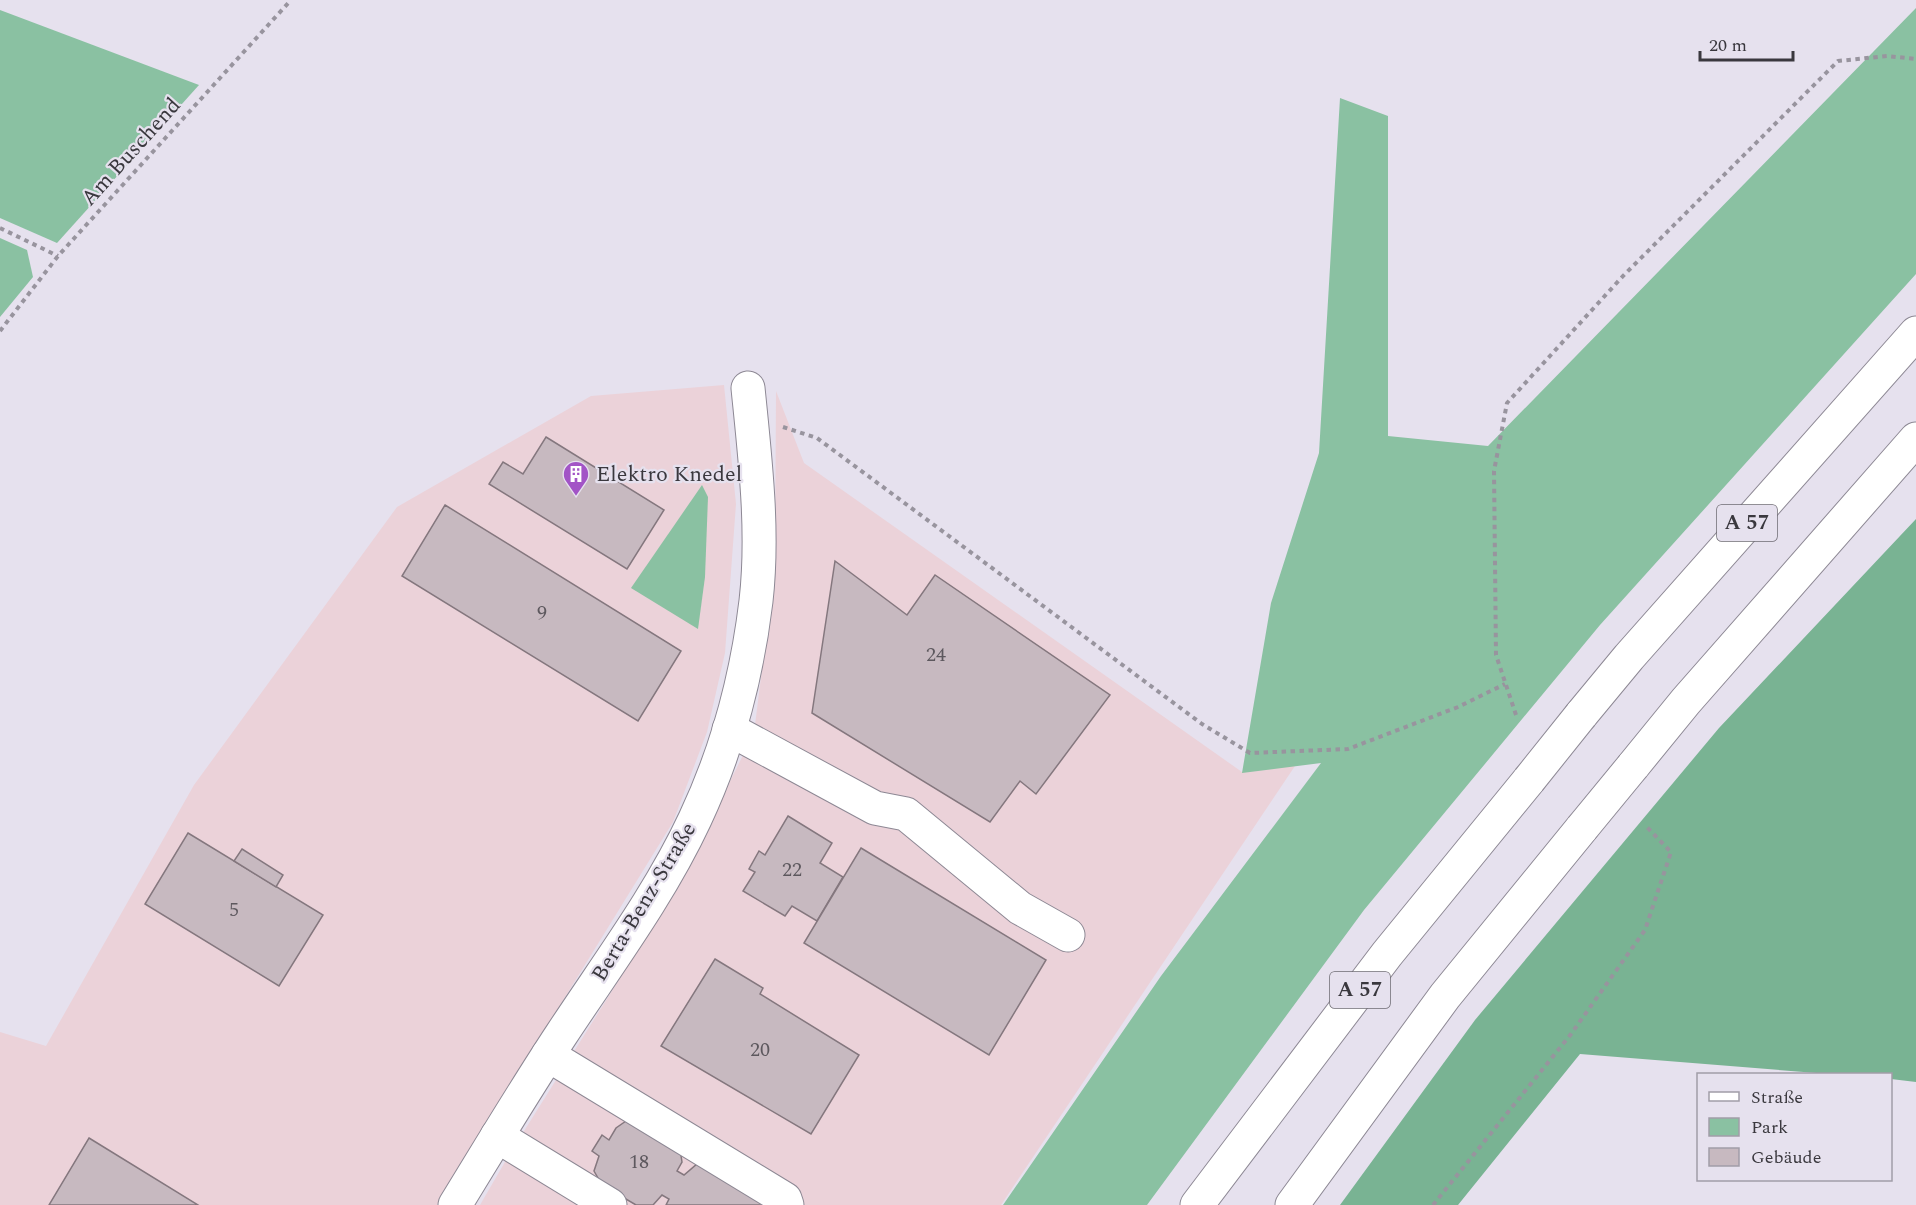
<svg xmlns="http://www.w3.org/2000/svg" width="1916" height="1205" font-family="Spectral,serif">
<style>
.commercial{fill:#ebd2d9}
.green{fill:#8ac1a2}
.forest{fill:#79b393}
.building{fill:#c7b9c0;stroke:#84777e;stroke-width:1.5}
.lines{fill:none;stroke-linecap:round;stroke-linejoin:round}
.minor-casing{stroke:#8d8894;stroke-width:35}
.highway-casing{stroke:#8d8894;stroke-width:35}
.path{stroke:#98949e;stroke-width:4;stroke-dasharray:4.5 4.5;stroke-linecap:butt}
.minor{stroke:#fff;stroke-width:33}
.highway{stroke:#fff;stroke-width:33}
.highway-bridge-casing{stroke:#8d8894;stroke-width:35;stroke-linecap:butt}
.highway-bridge{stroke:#fff;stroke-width:33}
.labels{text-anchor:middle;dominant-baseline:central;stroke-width:4.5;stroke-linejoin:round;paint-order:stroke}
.number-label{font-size:20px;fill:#5d585e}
.shield{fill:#e6e1ee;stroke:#6e6b73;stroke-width:1.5}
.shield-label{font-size:21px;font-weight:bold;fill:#3a383e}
.street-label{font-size:22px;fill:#3a383e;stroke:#e6e1ee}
.poi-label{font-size:22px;fill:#3a383e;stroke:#e6e1ee;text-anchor:start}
</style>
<rect width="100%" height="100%" fill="#e6e1ee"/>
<g class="commercial">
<path d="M724 385 736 504 725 653 707 732 673 822 437 1205H0V1032L46 1046 194 785 397 507 591 396Z"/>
<path d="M776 391 804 463 1242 772 1303 754 1001 1205H480L509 1155 679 884 754 733 775 565Z"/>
</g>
<g class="green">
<path d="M1916 8V274L1600 625 1364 910 1147 1205H1003L1161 976 1321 763 1242 773 1271 603 1319 453 1340 98 1388 116V436L1488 446Z"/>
<path d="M0 10 199 85 57 243 0 218Z"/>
<path d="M0 238 27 250 33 277 0 317Z"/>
<path d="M702 485 708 497 705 577 698 629 631 588Z"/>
</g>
<path class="forest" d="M1916 519V1082L1891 1079 1890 1074H1829L1580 1054 1458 1205H1340L1475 1020 1719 728Z"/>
<g class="building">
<path d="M546 437 664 510 627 569 489 484 503 462 523 474Z"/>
<path d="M445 505 681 651 638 721 402 576Z"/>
<path d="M835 561 907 615 935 575 1110 695 1036 794 1020 781 990 822 812 713Z"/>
<path d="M788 816 832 843 820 863 843 877 817 921 792 906 785 916 743 891 755 872 749 869 759 851 765 855Z"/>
<path d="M188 833 323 915 279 986 145 904Z"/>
<path d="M861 848 1046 960 989 1055 804 943Z"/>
<path d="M242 849 283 875 276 887 234 861Z"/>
<path d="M715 959 763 988 760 994 859 1055 811 1134 661 1046Z"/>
<path d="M626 1121 680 1149 682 1162 677 1171 684 1175 697 1164 766 1205H666L669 1199 662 1195 653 1205H636L602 1185 594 1171 599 1156 592 1151 602 1135 609 1140 616 1128Z"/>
<path d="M89 1138 198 1205H49Z"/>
</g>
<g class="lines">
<g class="minor-casing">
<g id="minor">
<path d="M729 729 875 808 906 814 1020 908 1068 935"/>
<path d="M548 1055 785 1199 787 1205"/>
<path d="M497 1136 610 1205"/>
<path d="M455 1205C490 1148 524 1091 561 1035 607 965 659 896 695 819 727 751 747 676 756 601 764 531 755 458 748 388"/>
</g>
</g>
<g class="highway-casing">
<g id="highway">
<path d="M1581 715 1629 657 1916 333"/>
<path d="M1633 766 1686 701 1916 439"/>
<path d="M1197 1205 1387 954 1529 780"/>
<path d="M1292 1205 1445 996 1582 828"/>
</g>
</g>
<g class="path">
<path d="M0 228 58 256"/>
<path d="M0 331 58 256 291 0"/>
<path d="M783 427 817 438 1202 724 1250 753 1348 749 1458 707 1505 684"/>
<path d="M1516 715 1496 655 1494 471 1507 403 1623 276 1838 61 1887 56 1916 59"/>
<path d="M1433 1205 1571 1034 1645 930 1671 852 1647 827"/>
</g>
<use href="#minor" class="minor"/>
<use href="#highway" class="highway"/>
<g class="highway-bridge-casing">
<g id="highway-bridge">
<path d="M1529 780 1581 715"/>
<path d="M1582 828 1633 766"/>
</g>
</g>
<use href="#highway-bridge" class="highway-bridge"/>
</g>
<defs>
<g id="building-pin" transform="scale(1.35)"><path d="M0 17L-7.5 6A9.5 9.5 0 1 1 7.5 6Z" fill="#a254c6" stroke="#e6e1ee"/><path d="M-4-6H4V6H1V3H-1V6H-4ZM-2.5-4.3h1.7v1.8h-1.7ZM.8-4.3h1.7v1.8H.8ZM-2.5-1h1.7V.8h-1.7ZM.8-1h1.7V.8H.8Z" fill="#fff"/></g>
</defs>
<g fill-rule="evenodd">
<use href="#building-pin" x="576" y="474"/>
</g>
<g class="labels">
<g class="number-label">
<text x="542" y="613">9</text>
<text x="936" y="655">24</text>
<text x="792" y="870">22</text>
<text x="234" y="910">5</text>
<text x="760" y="1050">20</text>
<text x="639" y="1162">18</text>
</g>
<g class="shield">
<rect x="1717" y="505" width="60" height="36" rx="4.5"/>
<rect x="1330" y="972" width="60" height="36" rx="4.5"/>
</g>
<g class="shield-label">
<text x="1747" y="523">A 57</text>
<text x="1360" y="990">A 57</text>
</g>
<g class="street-label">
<text transform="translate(131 152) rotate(-48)">Am Buschend</text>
<text transform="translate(644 902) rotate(-59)">Berta-Benz-Straße</text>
</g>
<g class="poi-label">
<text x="596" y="474">Elektro Knedel</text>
</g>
</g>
<rect x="1697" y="1073" width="195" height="108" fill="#e6e1ee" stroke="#a19da8" stroke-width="1.5"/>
<rect x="1709" y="1092" width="30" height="9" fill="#ffffff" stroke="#a19da8" stroke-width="1.5"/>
<text x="1751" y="1103" font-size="18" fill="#3a383e">Straße</text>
<rect x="1709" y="1118" width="30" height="18" fill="#8ac1a2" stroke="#a19da8" stroke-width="1.5"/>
<text x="1751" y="1133" font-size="18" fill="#3a383e">Park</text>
<rect x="1709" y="1148" width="30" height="18" fill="#c7b9c0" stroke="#a19da8" stroke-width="1.5"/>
<text x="1751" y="1163" font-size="18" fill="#3a383e">Gebäude</text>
<path d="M1700 51v9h93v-9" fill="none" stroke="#3a383e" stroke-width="3"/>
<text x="1709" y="51" font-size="18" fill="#3a383e" stroke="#e6e1ee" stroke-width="4.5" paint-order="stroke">20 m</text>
</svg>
